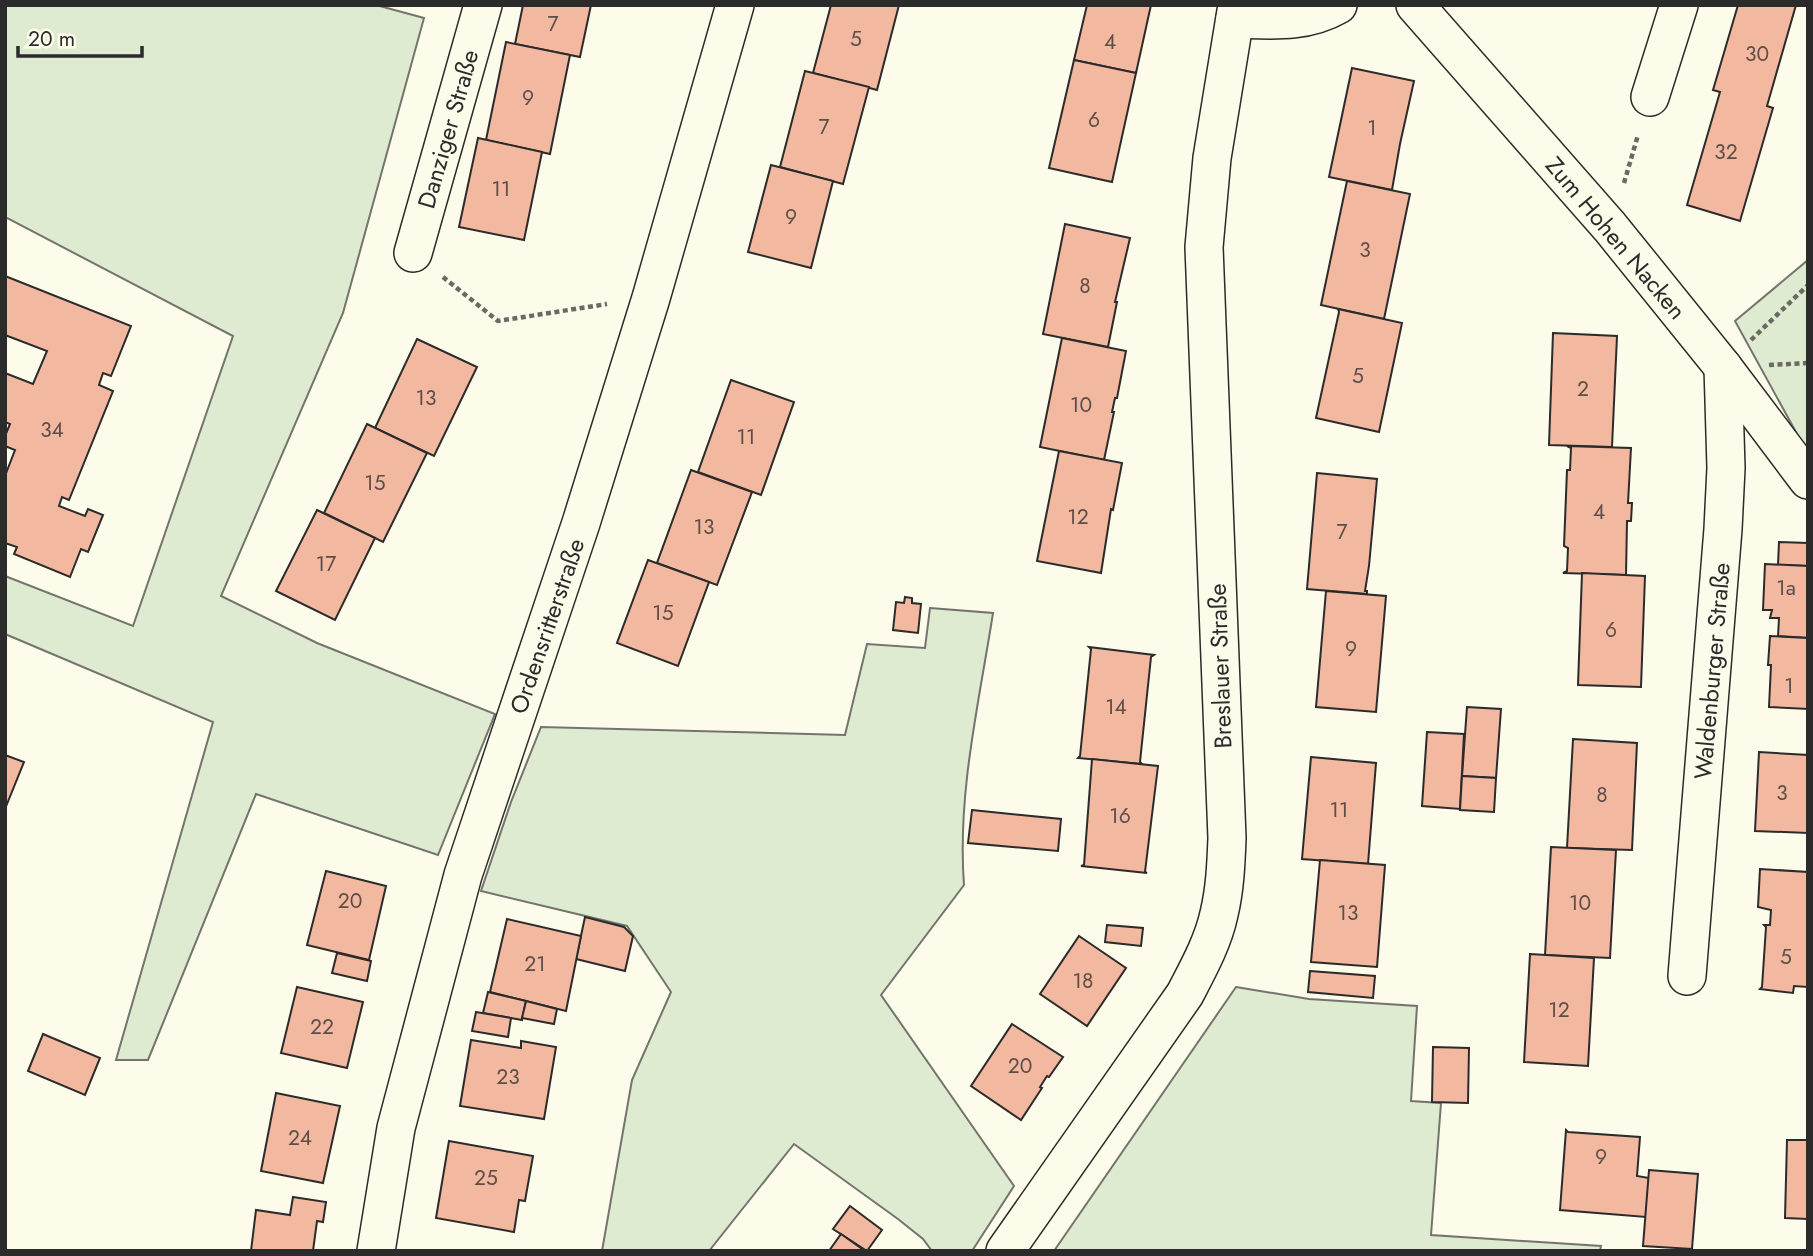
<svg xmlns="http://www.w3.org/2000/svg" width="1813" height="1256" font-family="Jost,sans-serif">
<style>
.green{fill:#deebd1;stroke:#74746e;stroke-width:2}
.building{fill:#f2b8a0;stroke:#2b2b2b;stroke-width:2}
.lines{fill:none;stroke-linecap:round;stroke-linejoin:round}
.street-casing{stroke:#2b2b2b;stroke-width:40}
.path{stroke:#6a6964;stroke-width:4.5;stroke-dasharray:5 3.5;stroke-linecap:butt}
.street{stroke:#fdfbea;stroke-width:37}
.labels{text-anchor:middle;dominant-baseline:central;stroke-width:5;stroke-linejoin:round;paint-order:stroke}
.number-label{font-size:21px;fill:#5d4e48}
.street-label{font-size:24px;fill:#2b2b2b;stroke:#fdfbea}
</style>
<rect width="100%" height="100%" fill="#fdfbea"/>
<g class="green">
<path d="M5 5H376L424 18 343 313 221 596 317 643 495 714 438 855 256 794 148 1060H116L213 722 5 634V576L133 626 233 336 5 217Z"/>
<path d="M1808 260V454L1735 321Z"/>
<path d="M930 608 993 613C979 703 957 794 964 885L881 995 1014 1186 972 1251H932L923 1239 898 1219 794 1144 709 1251H602L632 1080 671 992 627 926 481 891 511 802 541 727 845 735 867 644 925 648Z"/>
<path d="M1236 987 1309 999 1417 1006 1411 1101 1441 1103 1431 1235 1601 1246 1600 1251H1054Z"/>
</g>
<g class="building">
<path d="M523 5H591L580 57 515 44Z"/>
<path d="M831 5H899L877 90 813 73Z"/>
<path d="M1087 5H1151L1136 73 1074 60Z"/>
<path d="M1738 5H1796L1767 106 1773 108 1740 221 1687 205 1720 92 1713 90Z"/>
<path d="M506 42 570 55 550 154 486 140Z"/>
<path d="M1074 60 1136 73 1112 182 1049 168Z"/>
<path d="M1352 68 1414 81 1400 144 1392 190 1329 177Z"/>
<path d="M805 71 869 87 843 184 780 167Z"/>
<path d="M478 138 542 152 524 240 459 227Z"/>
<path d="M771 165 833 181 811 268 748 252Z"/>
<path d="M1347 181 1410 194 1384 319 1321 305Z"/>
<path d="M1065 224 1130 238 1115 302H1117L1108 347 1043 334Z"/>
<path d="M5 276 131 326 111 376 103 373 99 385 113 391 69 500 62 497 59 506 85 516 88 509 103 515 88 552 81 549 70 577 14 554 17 547 5 543V476L15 450 5 446V436L10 424 5 422V373L33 384 47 351 5 335Z"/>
<path d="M1338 309 1402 323 1379 432 1316 418 1339 312Z"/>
<path d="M1553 333 1617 336 1612 447 1549 445Z"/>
<path d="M1062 338 1126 351 1117 398H1115L1112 412H1114L1104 460 1040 447Z"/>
<path d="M417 339 477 367 434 456 375 428Z"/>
<path d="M731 380 794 402 761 495 698 472Z"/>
<path d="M367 424 427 453 383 542 324 513Z"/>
<path d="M1567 446 1631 448 1628 503H1632L1631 521H1627L1626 575 1563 573 1567 571 1568 548 1564 546 1567 470H1570L1571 448Z"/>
<path d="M1059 451 1122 463 1113 510 1111 509 1101 573 1037 561Z"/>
<path d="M691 470 752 492 717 585 657 563Z"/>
<path d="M1317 473 1377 479 1369 566 1365 591H1367V594L1307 589Z"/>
<path d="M317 510 375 538 335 620 276 591Z"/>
<path d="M1779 542 1808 543V566L1778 565Z"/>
<path d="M648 560 709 582 678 666 617 643Z"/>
<path d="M1765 564 1808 566V638L1778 636 1779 618H1770L1772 610H1763Z"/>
<path d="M1582 573 1645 576 1641 687 1578 685Z"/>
<path d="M1326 591 1386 596 1376 712 1316 707Z"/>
<path d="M905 597 912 598V603L921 604 918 633 893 630 896 602 904 603Z"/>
<path d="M1770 636 1808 638V709L1769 707 1771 665H1768Z"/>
<path d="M1089 647 1154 655 1151 657 1140 762 1142 764 1078 758 1080 756 1091 649Z"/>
<path d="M1467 707 1501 709 1496 778 1462 776Z"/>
<path d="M1427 732 1464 734 1460 809 1422 806Z"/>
<path d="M1573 739 1637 743 1632 850 1567 848Z"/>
<path d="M1759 752 1808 755V833L1755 831Z"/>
<path d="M5 755 24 762 5 809Z"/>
<path d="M1311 757 1376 763 1368 864 1302 859Z"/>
<path d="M1092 759 1158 766 1145 872 1147 873 1081 866 1084 865Z"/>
<path d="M1462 776 1496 778 1494 812 1460 810Z"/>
<path d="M972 810 1061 819 1058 851 968 843Z"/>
<path d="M1551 847 1616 850 1610 958 1545 955Z"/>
<path d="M1320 860 1385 865 1377 967 1311 962Z"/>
<path d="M1760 869 1808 872V987L1794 986 1793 993 1760 989 1762 987 1766 927 1764 925H1770L1771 910 1758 907Z"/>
<path d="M326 871 386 886 369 960 307 945Z"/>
<path d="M585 917 624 927 633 936 625 971 576 959Z"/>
<path d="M507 919 581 936 566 1011 490 992Z"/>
<path d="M1107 925 1143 928 1141 946 1105 942Z"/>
<path d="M1079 936 1126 968 1087 1026 1040 994Z"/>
<path d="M337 953 371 961 367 981 332 973Z"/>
<path d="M1530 954 1594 958 1588 1066 1524 1062Z"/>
<path d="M1310 971 1375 976 1373 998 1308 992Z"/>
<path d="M297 987 363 1002 347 1068 281 1053Z"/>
<path d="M488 992 526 1001 522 1020 483 1013Z"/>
<path d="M526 1001 557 1009 554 1024 522 1018Z"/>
<path d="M476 1012 511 1018 508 1037 472 1031Z"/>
<path d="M1012 1024 1063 1057 1049 1077 1047 1076 1040 1087 1042 1088 1021 1120 971 1086Z"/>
<path d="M43 1034 100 1058 85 1095 28 1071Z"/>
<path d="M471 1040 521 1048V1041L556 1047 544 1119 460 1106Z"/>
<path d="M1433 1047 1469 1048 1468 1103 1432 1102Z"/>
<path d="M276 1093 340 1106 323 1183 261 1171Z"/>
<path d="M1566 1130 1568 1132 1640 1137 1637 1176 1649 1178 1646 1217 1560 1210Z"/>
<path d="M1787 1140H1808V1219L1785 1218Z"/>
<path d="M449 1141 533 1156 525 1201 519 1200 514 1232 436 1218Z"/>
<path d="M1649 1170 1698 1174 1692 1249 1643 1246Z"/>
<path d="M293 1197 326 1202 323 1222 317 1221 313 1251H251L256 1210 290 1215Z"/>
<path d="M850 1206 882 1230 867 1251 833 1229Z"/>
<path d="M841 1234 865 1251H829Z"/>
</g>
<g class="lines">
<g class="street-casing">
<g id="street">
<path d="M1415 5 1610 227 1723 367 1808 480"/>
<path d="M1235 19C1271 20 1305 24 1338 5"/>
<path d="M1650 97 1679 5"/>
<path d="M413 253 483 5"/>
<path d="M1687 976 1723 529 1726 468 1723 367"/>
<path d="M376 1251 396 1128 463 875 581 523 651 298 735 5"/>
<path d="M1005 1251 1185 994C1198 969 1213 942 1219 914 1225 889 1226 864 1227 838L1204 247 1212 158 1237 5"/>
</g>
</g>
<g class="path">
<path d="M1624 183 1638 135"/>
<path d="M443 277 498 321 607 304"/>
<path d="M1751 340 1808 285"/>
<path d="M1769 365 1808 363"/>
</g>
<use href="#street" class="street"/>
</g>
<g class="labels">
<g class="number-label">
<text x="553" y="24">7</text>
<text x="856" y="39">5</text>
<text x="1110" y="42">4</text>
<text x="1757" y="54">30</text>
<text x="528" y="98">9</text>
<text x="1094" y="120">6</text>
<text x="824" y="127">7</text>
<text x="1372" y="128">1</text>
<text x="1726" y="152">32</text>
<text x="501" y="189">11</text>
<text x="791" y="217">9</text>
<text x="1365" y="250">3</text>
<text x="1085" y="286">8</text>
<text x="1358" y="376">5</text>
<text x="1583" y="389">2</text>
<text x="426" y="398">13</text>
<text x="1081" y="405">10</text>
<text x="52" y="430">34</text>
<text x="746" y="437">11</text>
<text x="375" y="483">15</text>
<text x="1599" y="512">4</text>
<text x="1078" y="517">12</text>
<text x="704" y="527">13</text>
<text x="1342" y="532">7</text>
<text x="326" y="564">17</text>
<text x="1786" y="588">1a</text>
<text x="663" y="613">15</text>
<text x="1611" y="630">6</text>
<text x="1351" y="649">9</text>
<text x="1789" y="686">1</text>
<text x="1116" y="707">14</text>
<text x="1782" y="793">3</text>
<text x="1602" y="795">8</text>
<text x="1339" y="810">11</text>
<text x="1120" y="816">16</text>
<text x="350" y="901">20</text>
<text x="1580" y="903">10</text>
<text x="1348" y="913">13</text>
<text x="1786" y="957">5</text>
<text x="535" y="964">21</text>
<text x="1083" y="981">18</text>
<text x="1559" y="1010">12</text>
<text x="322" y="1027">22</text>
<text x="1020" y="1066">20</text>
<text x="508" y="1077">23</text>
<text x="300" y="1138">24</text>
<text x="1601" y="1157">9</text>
<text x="486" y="1178">25</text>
</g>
<g class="street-label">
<text transform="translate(448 129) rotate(-74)">Danziger Straße</text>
<text transform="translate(1616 238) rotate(50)">Zum Hohen Nacken</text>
<text transform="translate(547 626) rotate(-71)">Ordensritterstraße</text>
<text transform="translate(1220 666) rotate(-92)">Breslauer Straße</text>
<text transform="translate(1712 671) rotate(-85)">Waldenburger Straße</text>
</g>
</g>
<rect width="1813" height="1256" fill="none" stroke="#2b2b2b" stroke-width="14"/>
<path d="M18 46v10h124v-10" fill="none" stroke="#2b2b2b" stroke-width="3.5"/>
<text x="28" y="46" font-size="21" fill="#2b2b2b" stroke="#fdfbea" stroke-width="5" paint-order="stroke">20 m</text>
</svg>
